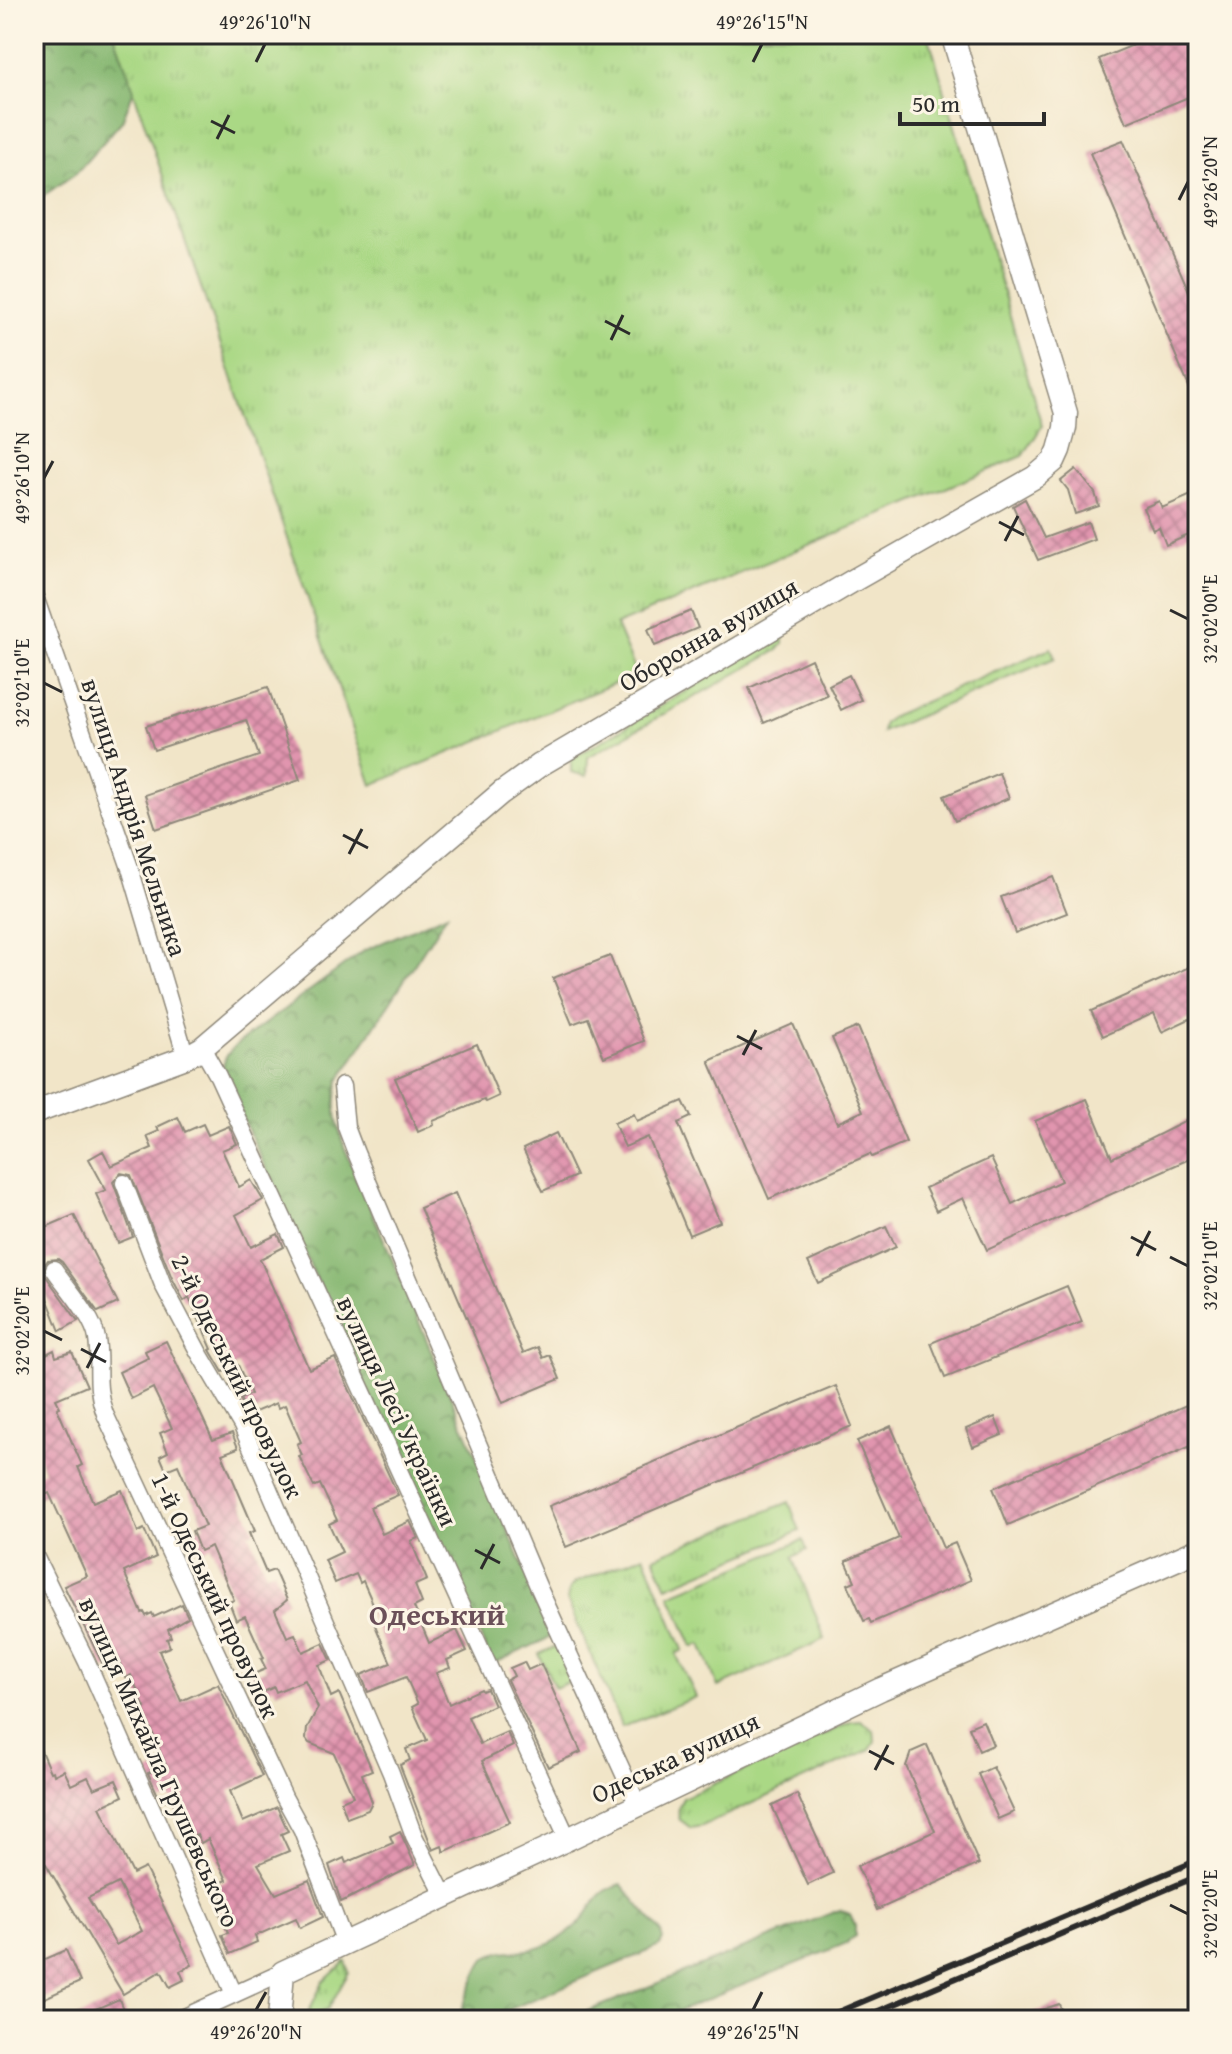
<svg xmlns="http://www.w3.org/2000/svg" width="1232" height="2054" font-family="'Gentium Book Plus',serif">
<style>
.grass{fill:url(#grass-tufts);stroke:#6a8258;stroke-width:2}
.forest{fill:url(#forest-crowns);stroke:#59724e;stroke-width:2}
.building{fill:url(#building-cross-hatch);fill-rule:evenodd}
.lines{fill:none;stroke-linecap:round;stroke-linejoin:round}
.street-casing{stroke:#8e887a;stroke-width:19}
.secondary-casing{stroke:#8e887a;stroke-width:25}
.street{stroke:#fff;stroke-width:16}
.secondary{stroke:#fff;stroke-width:22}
.rail{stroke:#2b2b2b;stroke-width:6}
.ticks{fill:none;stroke:#2b2b2b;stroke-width:3}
.labels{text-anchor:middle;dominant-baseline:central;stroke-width:6;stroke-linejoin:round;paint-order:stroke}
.street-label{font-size:26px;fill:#2b2b2b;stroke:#fcf5e5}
.quarter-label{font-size:30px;font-weight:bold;fill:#6b5059;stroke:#fcf5e5}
.neatline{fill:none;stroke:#2b2b2b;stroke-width:3}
.ticks-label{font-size:20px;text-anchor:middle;fill:#2b2b2b}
</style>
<defs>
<pattern id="grass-tufts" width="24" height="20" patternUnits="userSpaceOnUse" patternTransform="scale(2)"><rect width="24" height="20" fill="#aad885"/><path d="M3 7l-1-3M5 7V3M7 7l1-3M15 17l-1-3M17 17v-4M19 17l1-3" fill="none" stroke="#92ba73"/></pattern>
<pattern id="forest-crowns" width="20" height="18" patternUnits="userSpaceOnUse" patternTransform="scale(2)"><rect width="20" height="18" fill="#87b872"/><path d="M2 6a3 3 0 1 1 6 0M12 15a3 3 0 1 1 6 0" fill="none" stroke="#6f965e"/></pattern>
<pattern id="building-cross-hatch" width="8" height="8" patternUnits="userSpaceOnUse" patternTransform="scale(2)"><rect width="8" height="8" fill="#e195af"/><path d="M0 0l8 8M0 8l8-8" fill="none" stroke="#b77a8f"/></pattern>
</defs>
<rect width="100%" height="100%" fill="#fcf5e5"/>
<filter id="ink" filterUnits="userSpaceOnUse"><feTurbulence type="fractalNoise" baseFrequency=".0125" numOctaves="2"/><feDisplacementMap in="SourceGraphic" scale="16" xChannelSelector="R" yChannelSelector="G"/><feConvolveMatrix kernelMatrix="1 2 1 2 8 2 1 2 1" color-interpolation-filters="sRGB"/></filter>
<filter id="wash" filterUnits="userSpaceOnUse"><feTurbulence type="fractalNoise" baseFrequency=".006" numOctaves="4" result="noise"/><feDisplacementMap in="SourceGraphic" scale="32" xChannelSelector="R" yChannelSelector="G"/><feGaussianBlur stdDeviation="1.8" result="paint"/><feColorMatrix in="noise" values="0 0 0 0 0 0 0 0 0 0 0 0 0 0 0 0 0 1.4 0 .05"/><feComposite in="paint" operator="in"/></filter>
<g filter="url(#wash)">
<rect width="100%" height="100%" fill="#f1e5c8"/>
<g class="grass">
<path d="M114 34H928L1042 426 1023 456 616 625 637 674 372 785Z"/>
<path d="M783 634V644L778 650 588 757 587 776 571 772V759Z"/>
<path d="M1051 648 1055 658 882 732 884 723 894 715Z"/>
<path d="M789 1502 800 1531 667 1587 654 1557Z"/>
<path d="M803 1540 807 1550 793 1557 825 1639 718 1687 701 1644 693 1647 670 1595Z"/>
<path d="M644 1555 683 1650 676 1654 696 1697 622 1727 567 1600 570 1589 575 1583Z"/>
<path d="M557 1646 573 1680 555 1688 539 1654Z"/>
<path d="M861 1721 874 1730 875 1741 869 1750 702 1826 691 1828 679 1819 678 1808 683 1798 851 1722Z"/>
<path d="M346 1961 349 1972 328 2009 306 2017 323 1982Z"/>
</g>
<g class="forest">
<path d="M34 34H114L134 90 122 121 76 173 34 202Z"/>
<path d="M447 914 339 1081C332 1105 337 1126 345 1149L553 1636 493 1664 223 1075C222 1060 227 1054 237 1044L365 950Z"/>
<path d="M621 1884 660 1930 663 1939 660 1946 484 2020H458C461 2011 480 1962 486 1958 499 1949 514 1952 528 1950 541 1949 557 1941 568 1933 592 1918 590 1892 621 1884Z"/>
<path d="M839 1910 850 1914 855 1925V1936L847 1943 657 2020H566Z"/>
</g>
<g id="blocks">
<g class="building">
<path d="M1160 34H1198V93L1126 123 1099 59Z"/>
<path d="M1123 140 1198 312V408L1090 153Z"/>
<path d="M1076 469 1095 493 1099 506 1075 514 1068 490 1061 481Z"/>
<path d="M1198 492V531L1166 545 1159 527 1153 530 1143 508 1159 501 1162 508Z"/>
<path d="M1025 499 1044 538 1088 522 1094 539 1038 560 1013 506Z"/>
<path d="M691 611 698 628 655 646 648 629Z"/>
<path d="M811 659 827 695 764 723 749 688Z"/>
<path d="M849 675 861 700 841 710 829 685Z"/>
<path d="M268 687 300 780 156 829 145 795 259 756 246 720 154 750 146 726Z"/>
<path d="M999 773 1009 798 955 821 944 796Z"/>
<path d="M1053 877 1067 913 1015 933 1001 897Z"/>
<path d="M610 956 644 1041 604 1057 588 1018 572 1024 553 978Z"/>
<path d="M1198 963V1015L1162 1032 1154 1013 1103 1036 1091 1011Z"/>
<path d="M793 1024 837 1123 863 1111 832 1038 858 1027 906 1142 872 1157 870 1154 769 1199 709 1061Z"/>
<path d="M477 1044 499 1096 486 1102 484 1100 433 1121 434 1125 418 1132 395 1078Z"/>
<path d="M1087 1099 1112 1158 1198 1115V1155L987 1250 963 1198 936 1211 925 1188 991 1158 1012 1204 1061 1181 1035 1121Z"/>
<path d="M683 1101 691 1117 678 1123 720 1222 689 1235 648 1137 625 1147 614 1123 634 1114 637 1121Z"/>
<path d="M178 1117 185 1132 203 1124 208 1135 229 1126 237 1144 222 1150 239 1187 251 1180 263 1200 236 1215 251 1247 278 1234 284 1247 260 1259 309 1369 335 1358 398 1495 370 1507 382 1534 410 1521 418 1538 411 1541 427 1580 415 1585 422 1603 414 1607 429 1643 457 1630 467 1651 447 1660 450 1668 436 1673 449 1704 481 1689 482 1691 487 1689 494 1705 468 1717 480 1744 507 1732 513 1746 482 1761 510 1822 444 1852 442 1846 433 1850 400 1765 410 1760 406 1749 427 1740 412 1707 418 1704 406 1677 368 1692 361 1675 391 1663 369 1611 375 1608 363 1581 360 1583 356 1574 335 1583 325 1560 342 1552 329 1524 337 1520 320 1484 314 1487 299 1456 302 1455 297 1444 301 1442 285 1405 278 1408 276 1403 248 1415 240 1399 251 1394 238 1365 223 1372 210 1350 212 1349 189 1297 184 1301 172 1278 131 1175 121 1173 113 1182 133 1237 118 1243 96 1194 106 1190 89 1159 103 1151 111 1166 152 1148 147 1136 159 1131 157 1127Z"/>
<path d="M556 1133 576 1176 543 1191 523 1149Z"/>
<path d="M455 1193 523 1353 538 1347 543 1358 550 1355 560 1379 503 1403 420 1208Z"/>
<path d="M74 1215 118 1303 98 1312 62 1262 58 1259 48 1260 44 1265 45 1275 78 1321 60 1331 45 1293 37 1294 34 1232Z"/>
<path d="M886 1226 896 1247 818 1283 808 1262Z"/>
<path d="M1067 1286 1082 1322 945 1378 931 1343Z"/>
<path d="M166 1341 213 1440 232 1433 238 1448 222 1454 255 1531 249 1533 266 1573 274 1570 287 1600 275 1610 287 1637 295 1634 303 1652 323 1643 331 1660 319 1665 331 1697 339 1693 372 1770 362 1774 372 1802 368 1810 347 1818 341 1801 353 1796 334 1753 309 1743 306 1739 307 1728 318 1708 305 1680 276 1692 274 1687 259 1694 251 1675 266 1669 261 1659 264 1658 245 1616 236 1620 229 1602 234 1600 211 1546 200 1551 192 1531 205 1526 178 1465 166 1470 160 1456 168 1452 160 1433 172 1428 153 1388 131 1399 119 1372 148 1358 145 1351Z"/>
<path d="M54 1350 56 1357 72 1352 87 1386 56 1399 60 1407 57 1408 82 1465 78 1467 93 1502 122 1490 138 1532 144 1529 156 1557 124 1572 142 1613 144 1612 146 1616 152 1613 154 1617 182 1604 188 1617 168 1629 171 1637 167 1639 170 1647 159 1651 181 1701 218 1684 262 1776 230 1791 243 1822 277 1807 288 1831 281 1834 289 1851 258 1864 276 1894 309 1880 323 1917 300 1928 296 1918 255 1936 257 1942 230 1954 222 1935 228 1933 219 1911 227 1908 216 1885 227 1880 208 1839 201 1843 197 1835 189 1838 171 1798 161 1802 148 1773 166 1766 143 1709 145 1708 131 1675 126 1678 120 1663 105 1669 64 1586 87 1576 49 1493 34 1500V1475L44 1471 34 1444V1360Z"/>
<path d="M836 1386 852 1426 566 1547 549 1506Z"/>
<path d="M1198 1400V1443L1008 1525 993 1488Z"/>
<path d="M995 1417 1002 1435 973 1447 966 1429Z"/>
<path d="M891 1426 943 1548 955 1543 971 1580 871 1623 869 1619 864 1621 848 1584 855 1581 846 1561 899 1538 857 1441Z"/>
<path d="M524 1662 528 1670 541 1664 581 1752 548 1767 507 1680 514 1676 510 1668Z"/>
<path d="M983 1721 993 1745 979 1751 969 1727Z"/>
<path d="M34 1735 50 1772 53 1771 54 1775 64 1770 71 1785 88 1777 94 1789 116 1780 123 1796 100 1807 133 1874 145 1868 192 1965 180 1971 184 1980 170 1987 161 1971 123 1994 46 1864 34 1870ZM118 1883 142 1931 116 1945 88 1898Z"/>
<path d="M927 1745 979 1864 877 1910 857 1866 935 1831 906 1766 911 1752Z"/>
<path d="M993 1767 1014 1812 998 1819 978 1774Z"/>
<path d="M797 1794 833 1873 808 1885 772 1806Z"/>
<path d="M400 1831 415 1865 341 1902 329 1865 344 1858 346 1863 393 1843 390 1836Z"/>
<path d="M66 1950 80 1982 34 2003V1964Z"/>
<path d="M119 1999 127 2020H70Z"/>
<path d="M1059 2004 1065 2020H1019V2017Z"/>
</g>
</g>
</g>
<g filter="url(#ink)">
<use href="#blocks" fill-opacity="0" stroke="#8e887a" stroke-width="2"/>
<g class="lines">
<g class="street-casing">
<g id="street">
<path d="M34 594 130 868 186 1057"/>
<path d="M202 1048 218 1076 568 1839"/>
<path d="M342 1086 346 1127 356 1153 538 1586 638 1805"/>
<path d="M124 1183 163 1285 199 1353 242 1426 391 1773 414 1836 445 1897"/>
<path d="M54 1269C66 1287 94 1317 97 1339 101 1367 94 1385 105 1414L284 1797 302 1830 345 1943"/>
<path d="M34 1554 87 1662 234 1994"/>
<path d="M178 2020 283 1972"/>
</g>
</g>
<g class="secondary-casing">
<g id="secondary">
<path d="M34 1113 186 1057 202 1048 501 793 540 765 856 579 1035 477 1054 461 1059 450 1065 428 1066 413 952 34"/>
<path d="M279 2020 283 1972 568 1839 881 1689 1198 1550"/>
</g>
</g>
<use href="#street" class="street"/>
<use href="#secondary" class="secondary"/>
<g class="rail">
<path d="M819 2020 1198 1860"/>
<path d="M857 2020 1198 1876"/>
</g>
</g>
</g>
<path class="ticks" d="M256 62 265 44M753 62 762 44M211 121 235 133M217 139 229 115M1179 200 1188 182M605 321 630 334M611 340 623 315M44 478 53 461M999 522 1024 535M1005 541 1018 516M1170 610 1188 619M44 683 62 692M343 835 368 848M349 854 362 829M737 1036 762 1049M743 1055 756 1030M1131 1237 1156 1250M1137 1256 1150 1231M1170 1257 1188 1266M44 1331 62 1340M81 1349 106 1362M87 1368 100 1343M475 1550 500 1563M481 1569 494 1544M869 1751 894 1764M875 1770 888 1745M1170 1905 1188 1914M256 2010 266 1992M753 2010 762 1992"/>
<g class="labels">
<g class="street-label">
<text transform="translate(708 634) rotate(-30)">Оборонна вулиця</text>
<text transform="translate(135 817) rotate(72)">вулиця Андрія Мельника</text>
<text transform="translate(238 1376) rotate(64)">2-й Одеський провулок</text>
<text transform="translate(398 1411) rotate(65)">вулиця Лесі Українки</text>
<text transform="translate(216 1595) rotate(65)">1-й Одеський провулок</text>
<text transform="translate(675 1757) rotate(-25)">Одеська вулиця</text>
<text transform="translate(160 1762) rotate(66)">вулиця Михайла Грушевського</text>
</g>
<g class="quarter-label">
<text x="437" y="1614">Одеський</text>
</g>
</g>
<rect width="1232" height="2054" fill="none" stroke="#fcf5e5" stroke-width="88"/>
<path d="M900 112v12h144v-12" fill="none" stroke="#2b2b2b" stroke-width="4"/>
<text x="912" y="112" font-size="24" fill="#2b2b2b" stroke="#fcf5e5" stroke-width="6" paint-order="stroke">50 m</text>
<rect x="44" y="44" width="1144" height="1966" class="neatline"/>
<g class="ticks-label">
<text x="265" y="29">49°26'10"N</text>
<text x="762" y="29">49°26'15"N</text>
<text transform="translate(1210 182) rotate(-90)" y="7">49°26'20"N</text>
<text transform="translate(22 478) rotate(-90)" y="7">49°26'10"N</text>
<text transform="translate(1210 619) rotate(-90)" y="7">32°02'00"E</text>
<text transform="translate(22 683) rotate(-90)" y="7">32°02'10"E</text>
<text transform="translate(1210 1266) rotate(-90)" y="7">32°02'10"E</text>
<text transform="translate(22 1331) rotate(-90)" y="7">32°02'20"E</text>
<text transform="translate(1210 1914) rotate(-90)" y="7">32°02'20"E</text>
<text x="256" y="2039">49°26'20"N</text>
<text x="753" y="2039">49°26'25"N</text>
</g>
</svg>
